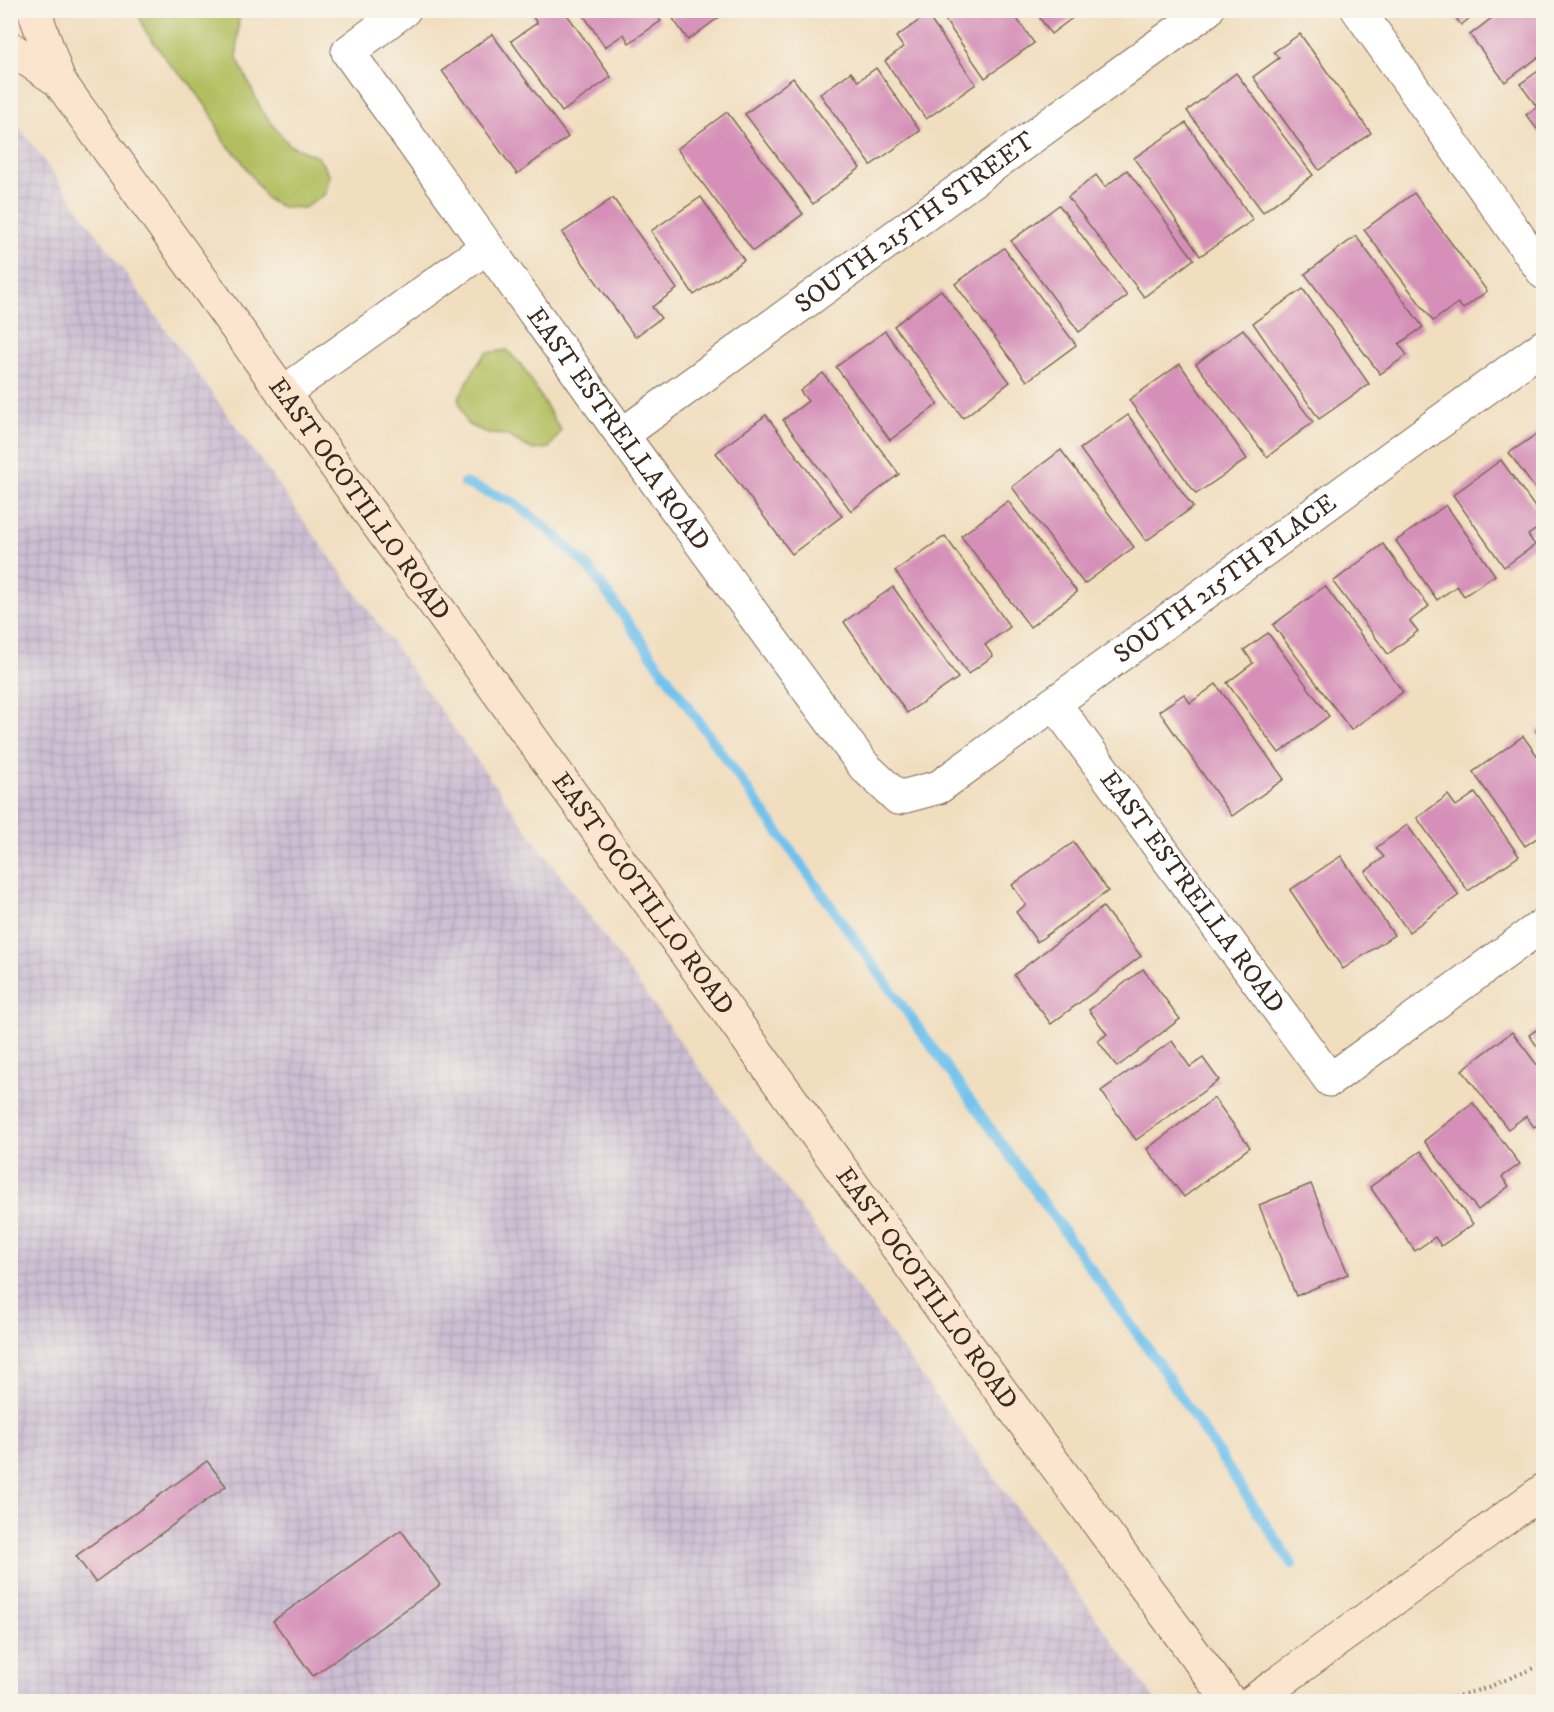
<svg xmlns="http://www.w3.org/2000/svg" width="1554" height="1712" font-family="'IM FELL DW Pica',serif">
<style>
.industrial{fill:url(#industrial-grid)}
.green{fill:#b2bf61;stroke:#767440;stroke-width:1.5}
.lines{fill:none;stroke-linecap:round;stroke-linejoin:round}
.stream{stroke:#72c2ed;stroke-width:10}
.building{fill:#d58fb8}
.street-casing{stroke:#7b6956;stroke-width:35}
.secondary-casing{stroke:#7b6956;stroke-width:35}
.path{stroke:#7b6956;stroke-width:4;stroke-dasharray:1.5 4.5;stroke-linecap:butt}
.street{stroke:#fff;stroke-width:33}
.secondary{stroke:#fbe5cf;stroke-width:33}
.labels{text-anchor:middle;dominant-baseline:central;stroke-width:4.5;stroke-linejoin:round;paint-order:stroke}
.street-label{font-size:26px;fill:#3b2a1e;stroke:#f7f3e8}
</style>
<defs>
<pattern id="industrial-grid" width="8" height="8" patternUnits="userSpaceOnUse" patternTransform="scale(1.5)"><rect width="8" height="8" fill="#ccbed3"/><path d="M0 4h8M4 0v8" fill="none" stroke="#b0a3b5"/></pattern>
</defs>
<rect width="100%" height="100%" fill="#f7f3e8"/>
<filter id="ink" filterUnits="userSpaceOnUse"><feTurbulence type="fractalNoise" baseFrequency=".0167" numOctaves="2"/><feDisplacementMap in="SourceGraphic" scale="12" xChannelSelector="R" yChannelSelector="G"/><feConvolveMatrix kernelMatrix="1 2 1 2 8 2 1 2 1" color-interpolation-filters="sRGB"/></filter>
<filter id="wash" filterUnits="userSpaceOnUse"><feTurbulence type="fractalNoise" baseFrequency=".008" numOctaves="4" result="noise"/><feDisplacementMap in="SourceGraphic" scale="24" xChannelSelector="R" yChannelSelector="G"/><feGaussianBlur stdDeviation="1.35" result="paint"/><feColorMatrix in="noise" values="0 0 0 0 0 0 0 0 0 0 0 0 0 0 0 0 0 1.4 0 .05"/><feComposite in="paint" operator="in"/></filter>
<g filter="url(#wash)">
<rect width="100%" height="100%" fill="#f1debf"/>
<path class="industrial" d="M11 115 1156 1701H11Z"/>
<g class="green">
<path d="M137 11H239L237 58 262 111 289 145 318 157 330 176 325 194 304 208 282 207 267 199 239 157 224 142 211 113 191 85 171 66 146 32Z"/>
<path d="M507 350 523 367 561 431 549 448 533 450 506 435 489 434 467 424 458 399 475 368 486 353Z"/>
</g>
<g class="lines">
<path class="stream" d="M464 483 513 502 551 532 589 568 1159 1364 1292 1564"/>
</g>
<g id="blocks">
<g class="building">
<path d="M528 10H564L611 77 562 112 511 41 537 23Z"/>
<path d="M580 10H653L661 21 629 43 624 34 605 47Z"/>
<path d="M667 10H729L688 40Z"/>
<path d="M938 10H1011L1034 43 985 78Z"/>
<path d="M1034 10H1083L1051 34Z"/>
<path d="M1450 10H1480L1461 25Z"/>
<path d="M1502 10H1544V53L1505 82 1470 35Z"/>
<path d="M927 15 976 84 926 119 885 61 903 47 896 37Z"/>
<path d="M492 34 568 137 517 174 442 71Z"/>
<path d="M1300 34 1371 133 1319 170 1253 77 1279 58 1274 52Z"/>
<path d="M1544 67V138L1526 115 1537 107 1520 84Z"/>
<path d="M876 68 920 131 871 165 820 94 851 72 858 81Z"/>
<path d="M1236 73 1313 175 1263 212 1187 111Z"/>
<path d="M793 78 860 168 813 204 745 114Z"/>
<path d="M727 112 803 214 753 251 677 149Z"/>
<path d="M1186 123 1253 220 1200 256 1134 158Z"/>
<path d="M1127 170 1194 259 1144 297 1068 197 1096 175 1105 187Z"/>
<path d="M1414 193 1487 291 1463 309 1458 303 1433 321 1364 230Z"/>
<path d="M701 197 744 260 694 295 651 231Z"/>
<path d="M613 198 677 289 652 307 661 318 635 337 562 233Z"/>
<path d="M1059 205 1127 296 1079 332 1011 241Z"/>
<path d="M1356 236 1423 327 1399 344 1407 355 1380 374 1305 274Z"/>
<path d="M1004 248 1076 345 1027 381 955 284Z"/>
<path d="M1303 289 1369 384 1319 419 1253 323Z"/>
<path d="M941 290 1010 382 963 418 894 326Z"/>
<path d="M1243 329 1313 422 1267 457 1196 364Z"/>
<path d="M885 331 938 404 890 440 836 367Z"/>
<path d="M1180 364 1247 459 1196 494 1129 400Z"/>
<path d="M823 373 899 474 851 511 783 420 808 401 800 391Z"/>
<path d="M766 415 842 516 792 554 716 453Z"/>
<path d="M1128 415 1193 507 1146 541 1080 449Z"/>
<path d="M1544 429V501L1509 453Z"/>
<path d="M1061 450 1134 547 1084 584 1012 487Z"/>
<path d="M1501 460 1544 520V524L1528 535 1535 545 1504 567 1453 495Z"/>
<path d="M1008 501 1077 592 1030 627 961 536Z"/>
<path d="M1446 505 1495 575 1464 596 1457 586 1437 600 1396 541Z"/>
<path d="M945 536 1010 627 985 645 993 656 968 674 895 571Z"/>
<path d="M1383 544 1429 606 1410 621 1418 631 1388 654 1333 582Z"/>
<path d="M1325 586 1403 692 1351 730 1273 625Z"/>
<path d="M893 587 958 678 907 713 844 622Z"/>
<path d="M1268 633 1329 716 1279 753 1227 683 1253 663 1244 650Z"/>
<path d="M1216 684 1284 779 1232 816 1159 711 1184 694 1190 703Z"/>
<path d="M1544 726V743L1536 731Z"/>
<path d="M1523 736 1544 765V815L1542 816 1544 818V833L1525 846 1473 772Z"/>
<path d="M1475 793 1519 856 1468 891 1417 818 1448 795 1456 806Z"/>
<path d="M1407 825 1459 895 1409 932 1365 872 1384 857 1376 848Z"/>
<path d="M1074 842 1108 891 1037 942 1016 912 1026 905 1012 885Z"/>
<path d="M1341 856 1394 935 1343 969 1290 890Z"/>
<path d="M1103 907 1141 956 1051 1024 1014 975Z"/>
<path d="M1143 969 1180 1019 1117 1067 1098 1041 1107 1034 1089 1010Z"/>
<path d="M1544 1025V1056L1529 1035Z"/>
<path d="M1512 1032 1544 1074V1120L1534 1127 1526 1116 1508 1129 1462 1070Z"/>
<path d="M1172 1041 1190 1067 1203 1058 1219 1080 1136 1140 1101 1091Z"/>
<path d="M1214 1098 1250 1147 1184 1197 1147 1149Z"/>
<path d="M1473 1103 1520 1164 1502 1177 1509 1186 1478 1210 1424 1141Z"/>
<path d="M1421 1151 1473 1224 1441 1246 1435 1237 1415 1251 1370 1187Z"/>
<path d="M1311 1184 1348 1274 1296 1296 1259 1205Z"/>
<path d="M207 1461 226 1486 95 1582 76 1556Z"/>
<path d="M401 1530 440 1585 313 1676 273 1621Z"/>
</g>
</g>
</g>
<g filter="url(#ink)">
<use href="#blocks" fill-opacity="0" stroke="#7b6956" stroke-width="1.5"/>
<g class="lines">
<g class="street-casing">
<g id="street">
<path id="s1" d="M404 10 348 52 622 435 864 766 898 798 939 787 1544 346"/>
<path d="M1358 10 1544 273"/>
<path d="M283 393 487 247"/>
<path id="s2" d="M622 435 1207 10"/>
<path id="s3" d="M1054 703 1330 1080 1544 924"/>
</g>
</g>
<g class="secondary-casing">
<g id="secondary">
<path id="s4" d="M34 10 59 81 992 1379 1230 1702"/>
<path d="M10 48 59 81"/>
<path d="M1252 1702 1544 1490"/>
</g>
</g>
<path class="path" d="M1436 1702 1486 1688 1544 1664"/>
<use href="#street" class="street"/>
<use href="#secondary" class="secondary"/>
</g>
</g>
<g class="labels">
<g class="street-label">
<text stroke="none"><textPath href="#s2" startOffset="362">SOUTH 215TH STREET</textPath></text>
<text stroke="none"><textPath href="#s1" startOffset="534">EAST ESTRELLA ROAD</textPath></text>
<text stroke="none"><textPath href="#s4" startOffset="590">EAST OCOTILLO ROAD</textPath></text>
<text stroke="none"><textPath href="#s1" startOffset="1394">SOUTH 215TH PLACE</textPath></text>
<text stroke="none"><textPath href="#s3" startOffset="234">EAST ESTRELLA ROAD</textPath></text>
<text stroke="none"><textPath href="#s4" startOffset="1076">EAST OCOTILLO ROAD</textPath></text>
<text stroke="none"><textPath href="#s4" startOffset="1562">EAST OCOTILLO ROAD</textPath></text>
</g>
</g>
<rect width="1554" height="1712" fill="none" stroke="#f7f3e8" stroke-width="36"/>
</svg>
